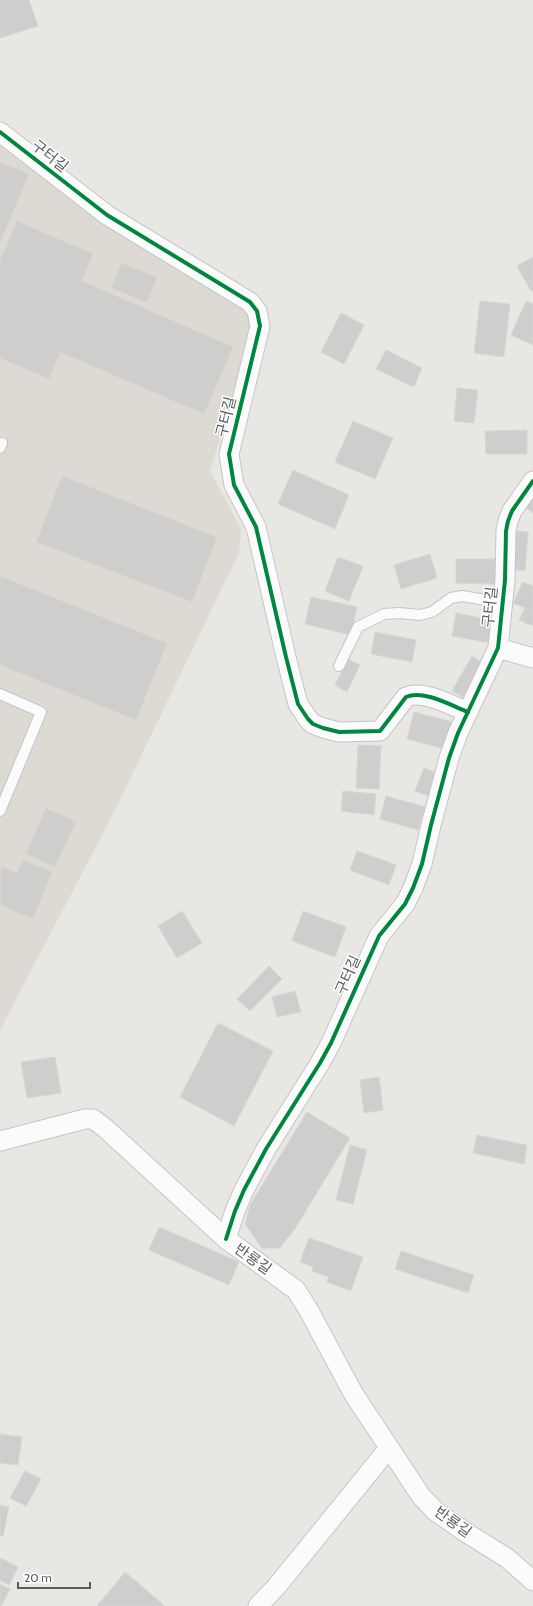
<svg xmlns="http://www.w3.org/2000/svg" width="533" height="1606" font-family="Cabin,'Noto Sans KR',sans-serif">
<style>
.education{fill:#ddd9d3}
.building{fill:#d0cecd;stroke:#d8d6d3}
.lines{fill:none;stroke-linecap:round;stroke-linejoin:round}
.lane-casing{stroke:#c5c5c5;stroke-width:12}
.street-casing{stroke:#c5c5c5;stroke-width:21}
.lane{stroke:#fcfbfb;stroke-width:10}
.street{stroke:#fcfbfb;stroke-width:19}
.cycleway-casing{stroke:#fff;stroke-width:6}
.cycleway{stroke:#00873e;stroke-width:4}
.labels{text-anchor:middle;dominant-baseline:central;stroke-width:3;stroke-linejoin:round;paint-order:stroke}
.street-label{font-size:15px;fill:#5a5e61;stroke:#fff}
</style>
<rect width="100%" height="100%" fill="#e9e7e4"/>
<path class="education" d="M0 143 244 308 254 326 210 471 241 529 239 553 112 816 0 1030Z"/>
<g class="building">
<path d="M0 0H29L38 26 0 38Z"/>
<path d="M0 162 29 174 0 243Z"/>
<path d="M17 221 93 254 82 281 233 347 204 414 60 352 49 379 0 358V260Z"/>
<path d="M533 257V290L531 291 517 266Z"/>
<path d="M121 263 157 277 147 302 111 288Z"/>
<path d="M480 301 510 304 504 357 474 353Z"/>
<path d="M526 301 533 304V345L511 335Z"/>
<path d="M341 313 364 325 344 364 321 352Z"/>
<path d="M386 350 422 368 414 387 376 369Z"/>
<path d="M457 388 478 390 474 423 454 421Z"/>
<path d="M353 421 393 438 375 479 335 462Z"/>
<path d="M527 430V454H486L485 431Z"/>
<path d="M293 470 349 495 335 529 278 504Z"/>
<path d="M62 476 217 537 192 602 36 542Z"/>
<path d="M533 494V513L524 506Z"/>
<path d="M514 531 528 532 525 571 511 569Z"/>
<path d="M430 554 437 578 401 589 394 565Z"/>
<path d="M338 557 363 566 349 601 325 591Z"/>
<path d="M456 559H499V584L456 583Z"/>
<path d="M0 576 167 643 136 720 0 665Z"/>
<path d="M523 582 533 586V611L513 603Z"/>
<path d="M311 597 357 607 351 635 305 624Z"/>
<path d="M525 608 533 611V626L519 620Z"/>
<path d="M456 613 495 621 491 643 452 636Z"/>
<path d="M375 632 416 640 412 662 371 654Z"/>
<path d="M472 656 482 662 463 697 452 691Z"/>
<path d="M348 659 360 665 347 692 335 685Z"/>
<path d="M414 712 453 722 446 749 407 739Z"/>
<path d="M358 745 381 746 379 789 356 788Z"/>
<path d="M424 768 440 775 432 797 415 791Z"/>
<path d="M343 791 376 794 374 815 341 811Z"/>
<path d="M386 796 425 807 418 830 380 819Z"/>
<path d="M46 808 76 822 55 867 26 854Z"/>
<path d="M357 851 396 865 389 885 350 870Z"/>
<path d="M23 860 52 872 33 919 0 905 1 866 17 873Z"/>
<path d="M182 911 202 943 177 958 158 926Z"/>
<path d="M303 911 346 927 335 957 292 941Z"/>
<path d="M269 966 282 979 250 1011 237 999Z"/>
<path d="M295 991 301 1012 277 1017 272 997Z"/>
<path d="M218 1023 273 1051 234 1126 180 1097Z"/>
<path d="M55 1057 61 1093 27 1098 21 1062Z"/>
<path d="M379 1077 383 1110 364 1113 360 1080Z"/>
<path d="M307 1112 350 1138 296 1227 280 1248H262L245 1224 250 1205Z"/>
<path d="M477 1135 527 1145 524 1164 473 1153Z"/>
<path d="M350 1145 367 1150 353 1204 336 1200Z"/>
<path d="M159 1227 239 1262 229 1285 149 1250Z"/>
<path d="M309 1238 363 1257 351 1291 327 1282 329 1277 312 1271 313 1267 300 1262Z"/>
<path d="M401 1251 474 1275 468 1293 395 1269Z"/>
<path d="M0 1434 22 1437 18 1465 0 1463Z"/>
<path d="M25 1471 41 1479 26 1506 10 1498Z"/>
<path d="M0 1505 9 1507 3 1536 0 1535Z"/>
<path d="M0 1558 18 1567 9 1585 0 1580Z"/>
<path d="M125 1572 165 1606H97Z"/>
<path d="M0 1584 10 1589 1 1606H0Z"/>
</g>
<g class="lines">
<g class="lane-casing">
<g id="lane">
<path d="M0 448 2 443"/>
<path d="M339 666 358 627 384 614 399 613 420 615 432 612 451 598 462 596 503 603"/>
<path d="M0 694 41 712 0 811"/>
</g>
</g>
<g class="street-casing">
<g id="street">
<path d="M0 132 107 215 250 302 257 311 260 326 229 454 234 485 256 527 286 657 298 704 308 719 313 724 323 728 339 732 380 731 406 697C423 689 452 706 468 712"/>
<path d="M498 648 533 658"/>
<path d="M0 1141 85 1119H93L105 1128 226 1239 296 1290 308 1309 353 1393 421 1496 435 1511 465 1532 507 1558 533 1581"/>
<path d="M226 1239 235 1211 244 1190 266 1149 320 1063 331 1043 379 936 405 904 413 888 422 864 431 825 449 758 458 733 498 648 505 580 506 531 508 521 512 511 533 481"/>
<path d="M258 1606 277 1586 389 1448"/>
</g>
</g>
<use href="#lane" class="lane"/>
<use href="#street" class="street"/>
<g class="cycleway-casing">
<g id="cycleway">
<path d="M0 132 107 215 250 302 257 311 260 326 229 454 234 485 256 527 286 657 298 704 308 719 313 724 323 728 339 732 380 731 406 697C423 689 452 706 468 712"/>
<path d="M226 1239 235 1211 244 1190 266 1149 320 1063 331 1043 379 936 405 904 413 888 422 864 431 825 449 758 458 733 498 648 505 580 506 531 508 521 512 511 533 481"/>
</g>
</g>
<use href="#cycleway" class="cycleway"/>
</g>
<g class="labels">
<g class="street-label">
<text transform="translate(50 156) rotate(38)">구터길</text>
<text transform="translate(226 417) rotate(-76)">구터길</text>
<text transform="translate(490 607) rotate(-84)">구터길</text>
<text transform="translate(348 975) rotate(-66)">구터길</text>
<text transform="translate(253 1259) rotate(35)">반룡길</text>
<text transform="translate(453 1522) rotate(36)">반룡길</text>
</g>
</g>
<path d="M18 1582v6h72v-6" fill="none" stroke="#5a5e61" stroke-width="2"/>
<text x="24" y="1582" font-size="12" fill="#5a5e61" stroke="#ffffff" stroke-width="3" paint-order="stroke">20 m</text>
</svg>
